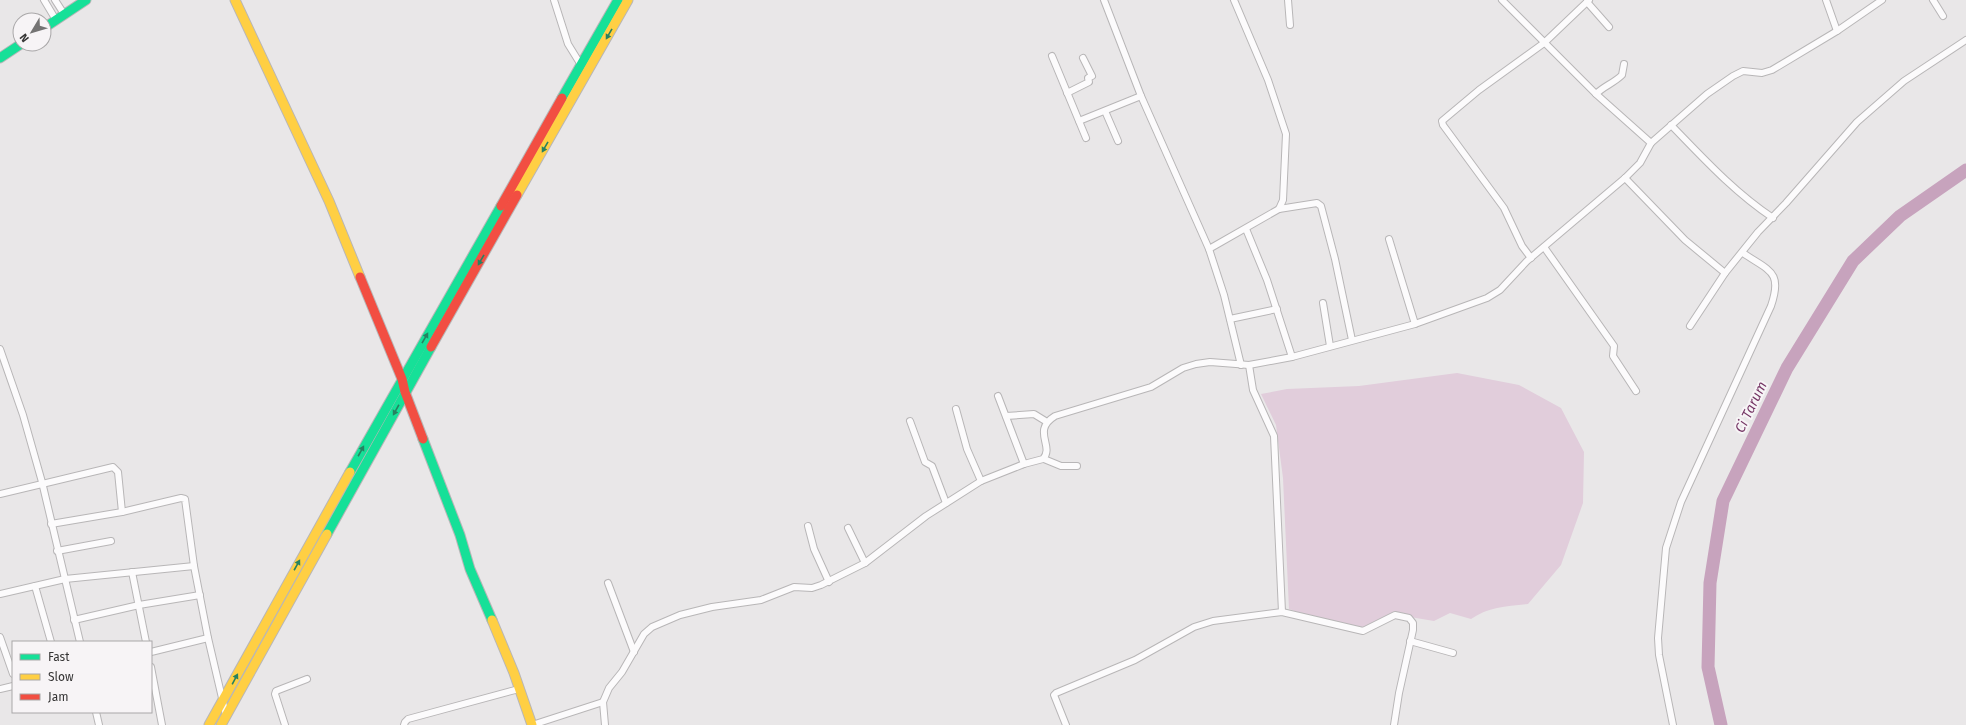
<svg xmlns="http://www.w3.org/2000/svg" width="1966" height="725" font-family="'Fira Sans',sans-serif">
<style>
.green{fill:#e1cddb}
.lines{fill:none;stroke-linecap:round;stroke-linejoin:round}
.river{stroke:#c7a3bd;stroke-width:13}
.street-casing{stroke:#b8b6b7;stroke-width:8}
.fast-casing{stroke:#b8b6b7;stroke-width:11}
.slow-casing{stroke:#b8b6b7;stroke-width:11}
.jam-casing{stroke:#b8b6b7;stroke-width:11}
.street{stroke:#fcfbfc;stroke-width:6}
.fast{stroke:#16e098;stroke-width:9}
.slow{stroke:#ffcf43;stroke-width:9}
.jam{stroke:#f24e42;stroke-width:9}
.oneway{fill:#278161}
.labels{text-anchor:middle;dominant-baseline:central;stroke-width:4;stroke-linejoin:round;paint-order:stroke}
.water-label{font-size:14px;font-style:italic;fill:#743564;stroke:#f7f4f6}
</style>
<rect width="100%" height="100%" fill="#e9e7e8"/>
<path class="green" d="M1457 373 1519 385 1561 408 1584 452 1583 503 1561 565 1528 604C1507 606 1488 607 1471 619L1450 613 1434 621 1404 616 1363 631 1326 622 1289 609 1283 478 1276 425 1261 394 1287 389 1359 386Z"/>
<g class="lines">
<path class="river" d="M1721 725 1708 667 1710 583 1723 501 1787 368 1853 261 1900 216 1966 170"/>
<g class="street-casing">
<g id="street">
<path d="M44 0 56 20"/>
<path d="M55 0 64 14"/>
<path d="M554 0 568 44 581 65"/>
<path d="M1104 0 1141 96 1209 249 1224 295 1241 365"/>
<path d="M1288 0 1290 25"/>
<path d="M1826 0 1837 31"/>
<path d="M1933 0 1943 16"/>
<path d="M1587 2 1609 27"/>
<path d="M1052 56 1086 138"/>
<path d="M1067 93 1089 82 1088 78 1092 76 1083 58"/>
<path d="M1596 94C1604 86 1614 83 1622 75L1624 64"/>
<path d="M1105 111 1118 141"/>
<path d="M1079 121 1141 96"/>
<path d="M1671 125C1703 158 1734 192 1773 218"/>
<path d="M1651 143 1707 94 1733 76 1743 71 1762 73 1772 70 1837 31 1882 0"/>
<path d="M1625 178 1685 240 1725 273"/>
<path d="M1279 209 1317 203 1321 206 1335 259 1352 340"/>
<path d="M1246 229 1267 280 1292 357"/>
<path d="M1389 239 1415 324"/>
<path d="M1544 247 1614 346 1613 356 1636 391"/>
<path d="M1209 249 1279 209 1283 200 1286 134 1268 80 1234 0"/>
<path d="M1531 258 1522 246 1504 208 1443 125 1442 121 1479 90 1544 43 1589 0"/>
<path d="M1323 303 1330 346"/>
<path d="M1230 319 1277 309"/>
<path d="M1690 326 1725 273 1758 232 1786 203 1857 122 1904 81 1966 40"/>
<path d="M0 349 23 415 42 482 80 642"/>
<path d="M1249 365 1253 390 1274 436 1282 612"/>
<path d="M998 396 1024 464"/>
<path d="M956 409 967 449 981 481"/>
<path d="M1006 416 1034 414 1047 422"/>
<path d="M910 421 925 462 932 466 946 503"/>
<path d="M1044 459 1061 466H1077"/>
<path d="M0 494 113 467 118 472 122 512"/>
<path d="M51 524 122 512 181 498 185 499 194 566 208 638 226 715"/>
<path d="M808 526 814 549 829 582"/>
<path d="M848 528 865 563"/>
<path d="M57 551 111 541"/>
<path d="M132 572 146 642"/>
<path d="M608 583 634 652"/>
<path d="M35 586 51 642"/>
<path d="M0 594 65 579 194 566"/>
<path d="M74 620 139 605 200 595"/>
<path d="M0 637 13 674"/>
<path d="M1410 641 1453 653"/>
<path d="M151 652 208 638"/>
<path d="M151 667 162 725"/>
<path d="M0 689 13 686"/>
<path d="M96 712 99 725"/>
<path d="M285 725 275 694 276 691 307 679"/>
<path d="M404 725 405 722 408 719 519 689"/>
<path d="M532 725 603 702"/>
<path d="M605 725 603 702 609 688 622 672 644 634 652 627 680 615 712 607 761 600 794 587 812 588 821 585 865 563 926 516 981 481 1024 464 1043 459C1055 446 1031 431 1055 416L1151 387 1183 368 1196 364 1210 362 1249 365 1292 357 1415 324 1487 298 1500 290 1527 261 1625 178 1640 163 1651 143 1596 94 1502 0"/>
<path d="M1066 725 1054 695 1056 693 1135 660 1194 627 1213 621 1282 612 1363 631 1395 615 1409 618 1413 623V630L1399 693 1394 725"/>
<path d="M1673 725 1659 655 1658 638 1666 548 1681 502 1771 306C1783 271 1769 271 1743 253"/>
</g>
</g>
<g class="fast-casing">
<g id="fast">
<path d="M44 28 86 0"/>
<path d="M0 58 21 44"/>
<path d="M562 98 618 0"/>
<path d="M423 439 460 535 470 569 492 620"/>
<path d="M350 472 501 206"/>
<path d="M327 534 431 347"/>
</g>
</g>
<g class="slow-casing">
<g id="slow">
<path d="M235 0 329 201 360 277"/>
<path d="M517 195 628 0"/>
<path d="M492 620 514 673 532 725"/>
<path d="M209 725 350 472"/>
<path d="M221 725 327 534"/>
</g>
</g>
<g class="jam-casing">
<g id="jam">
<path d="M501 206 562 98"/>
<path d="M360 277 402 379 405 392 423 439"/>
<path d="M431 347 517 195"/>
</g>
</g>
<use href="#street" class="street"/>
<use href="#fast" class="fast"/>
<use href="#slow" class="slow"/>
<use href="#jam" class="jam"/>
</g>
<defs><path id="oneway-solid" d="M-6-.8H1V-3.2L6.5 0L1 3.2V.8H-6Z"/></defs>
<g class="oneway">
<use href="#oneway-solid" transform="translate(609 34) rotate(120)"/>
<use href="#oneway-solid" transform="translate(545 147) rotate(120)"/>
<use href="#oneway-solid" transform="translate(481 260) rotate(120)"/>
<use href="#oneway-solid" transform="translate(425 338) rotate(-60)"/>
<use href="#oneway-solid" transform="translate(396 410) rotate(119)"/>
<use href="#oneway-solid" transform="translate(361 451) rotate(-61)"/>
<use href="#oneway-solid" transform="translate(297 565) rotate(-61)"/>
<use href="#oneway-solid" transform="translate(235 679) rotate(-62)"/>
</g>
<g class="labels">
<g class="water-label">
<text transform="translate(1751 407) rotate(-64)">Ci Tarum</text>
</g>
</g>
<rect x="12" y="641" width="140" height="72" fill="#f7f4f6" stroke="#a9a7a8"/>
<rect x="20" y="654" width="20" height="6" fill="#16e098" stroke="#a9a7a8"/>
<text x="48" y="661" font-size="12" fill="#353434">Fast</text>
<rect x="20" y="674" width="20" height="6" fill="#ffcf43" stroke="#a9a7a8"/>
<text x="48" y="681" font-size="12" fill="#353434">Slow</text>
<rect x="20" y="694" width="20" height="6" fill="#f24e42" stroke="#a9a7a8"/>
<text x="48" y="701" font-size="12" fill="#353434">Jam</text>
<g transform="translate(32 32) rotate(232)"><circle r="19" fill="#f7f4f6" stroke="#a9a7a8"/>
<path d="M0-3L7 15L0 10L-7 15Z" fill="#747373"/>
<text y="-6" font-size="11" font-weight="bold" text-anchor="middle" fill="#353434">N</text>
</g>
</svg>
